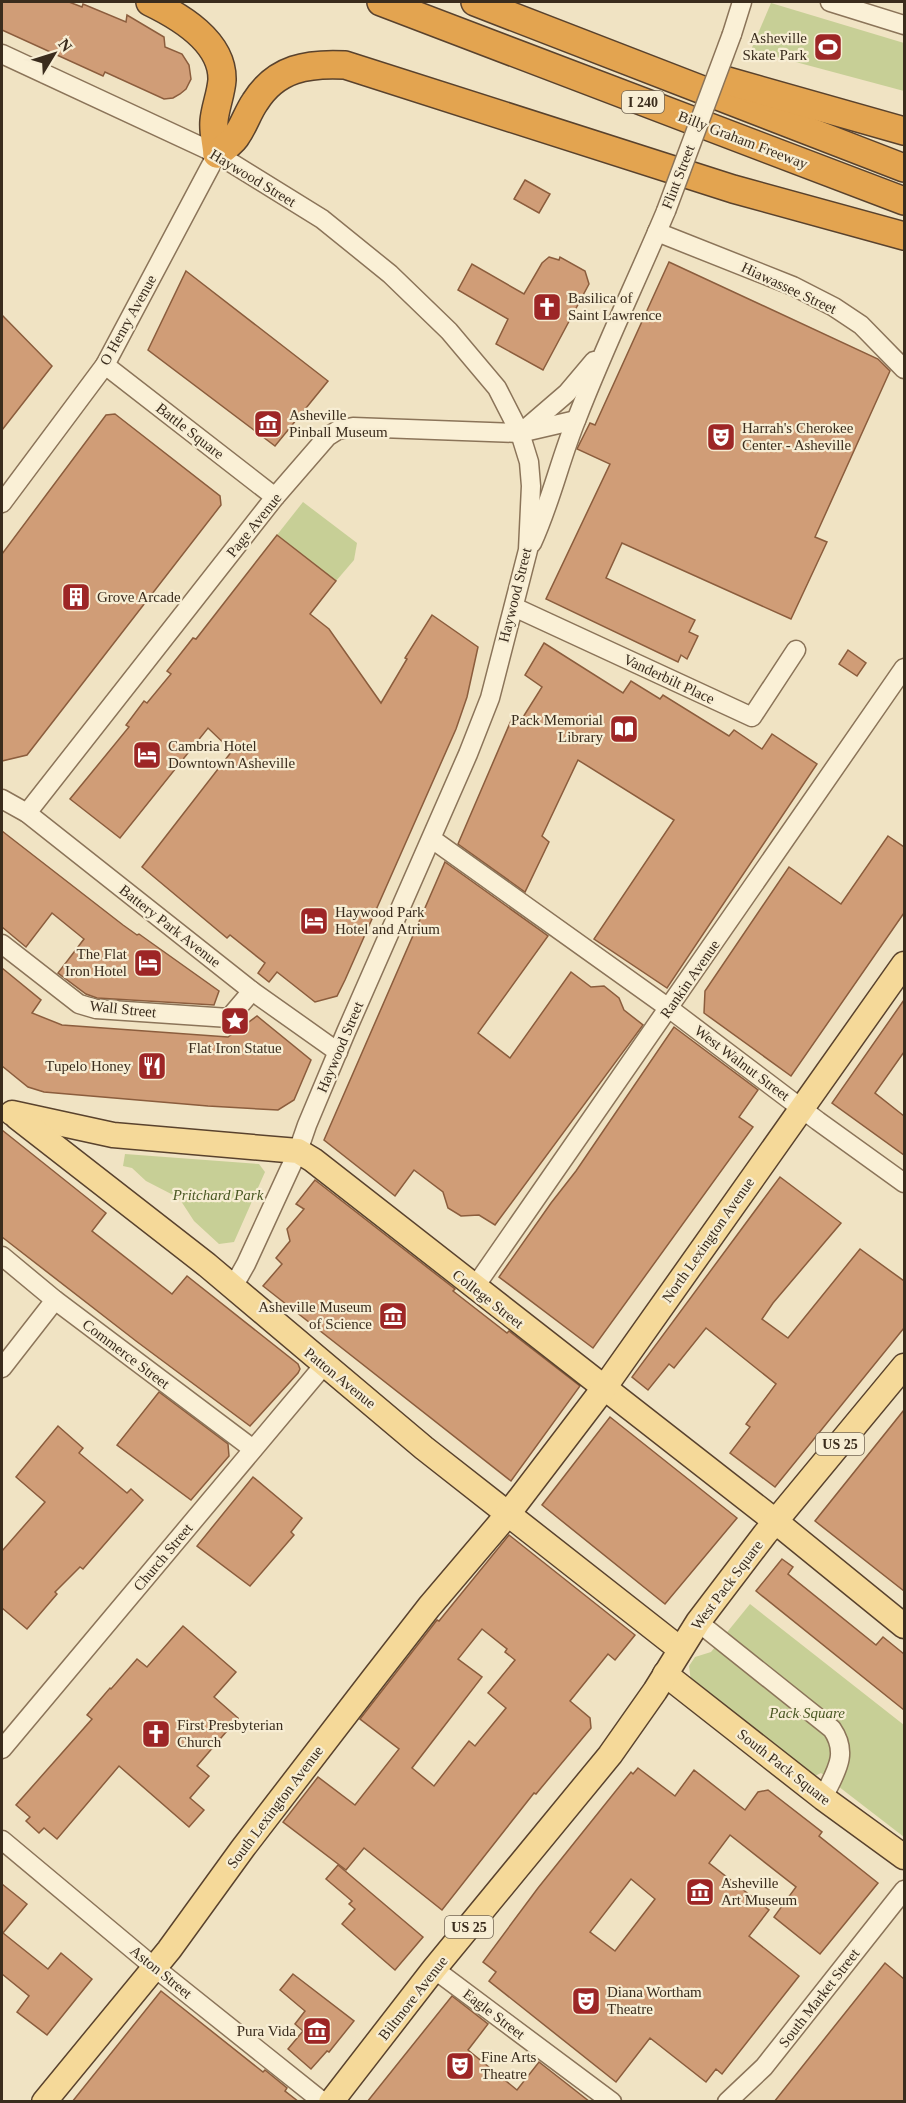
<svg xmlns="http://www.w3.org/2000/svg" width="906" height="2103" font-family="Georgia,serif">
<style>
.green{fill:#c7cf96}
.building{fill:#d09d77;stroke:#8b5d3d;stroke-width:1.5;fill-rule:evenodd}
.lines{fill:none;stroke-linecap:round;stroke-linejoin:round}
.minor-casing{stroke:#8b7459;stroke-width:21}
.major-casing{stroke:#59422d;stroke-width:27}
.highway-casing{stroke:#59422d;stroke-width:30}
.minor{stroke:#faf0d6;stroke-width:18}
.major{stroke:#f5d999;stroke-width:24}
.highway{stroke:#e3a450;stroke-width:27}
.minor-bridge-casing{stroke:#8b7459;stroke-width:21;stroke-linecap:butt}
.minor-bridge{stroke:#faf0d6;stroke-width:18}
.labels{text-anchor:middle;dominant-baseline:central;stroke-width:4.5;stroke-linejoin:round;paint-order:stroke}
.shield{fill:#f7edd3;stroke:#736654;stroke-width:1.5}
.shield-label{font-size:14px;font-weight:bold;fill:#3a2c1d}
.poi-label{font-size:15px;fill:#3a2c1d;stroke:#f7edd3;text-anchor:start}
.street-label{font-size:15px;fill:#3a2c1d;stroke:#f7edd3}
.park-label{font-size:15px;font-style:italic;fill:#4a5823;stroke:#f7edd3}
</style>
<rect width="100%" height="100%" fill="#f0e3c3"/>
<g class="green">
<path d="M771 3 904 43V91L751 50Z"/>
<path d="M303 502 357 543 354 560 336 581 277 535Z"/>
<path d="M125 1154 259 1164 265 1172 234 1242 219 1244 194 1221 179 1198 146 1181 132 1168 123 1166Z"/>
<path d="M750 1604 904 1725V1837L821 1773 813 1777 691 1682 689 1666 695 1657 711 1652Z"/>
</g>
<g class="building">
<path d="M2 2H69L82 7 83 4 126 22 127 15 164 37 165 47 182 54 189 65 191 79 186 89 180 94 173 98 164 99 105 72 103 76 2 30Z"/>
<path d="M525 180 550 194 539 213 514 199Z"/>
<path d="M549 257 559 260 560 257 585 271 589 284 543 370 496 344 508 319 458 290 472 264 524 294 542 263Z"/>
<path d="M669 262 878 359 890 371 815 537 827 542 791 619 622 543 606 578 695 620 689 632 698 636 687 659 681 655 678 662 546 599 610 464 577 449 590 423 595 425Z"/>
<path d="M186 271 328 381 275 446 148 350Z"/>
<path d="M2 315 52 366 2 430Z"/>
<path d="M115 414 220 496 221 505 27 755 2 761V554L106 415Z"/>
<path d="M277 535 336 581 310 614 329 629 381 703 407 659 405 658 432 615 478 647 467 697 456 729 345 980 337 996 315 1002 277 972 269 982 258 973 265 963 230 935 227 938 142 867 232 751 208 728 120 838 70 799 129 727 126 725 144 701 147 703 171 674 167 671 193 638 196 639Z"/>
<path d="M544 643 623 693 631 681 660 699 663 695 729 736 734 730 762 749 772 734 817 764 667 988 594 939 674 820 578 760 542 836 549 842 525 892 458 844 513 716 520 722 542 687 525 675Z"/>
<path d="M848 650 866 663 857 676 839 664Z"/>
<path d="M2 831 123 925 137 935 139 934 219 991 214 1005 97 998 86 994 58 973 84 939 52 913 26 947 2 927Z"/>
<path d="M888 836 904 847V913L791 1076 704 1013 705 991 789 867 841 904Z"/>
<path d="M445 862 548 936 478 1033 510 1058 571 972 591 987 604 986 619 998 624 1010 643 1025 495 1225 479 1215 461 1216 448 1208 443 1192 414 1170 395 1196 324 1140Z"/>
<path d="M2 968 41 1000 32 1013 62 1025 228 1037 257 1016 311 1060 294 1100 278 1110 208 1106 44 1092 28 1087 2 1066Z"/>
<path d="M904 1000V1052L875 1093 904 1116V1155L832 1103Z"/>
<path d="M674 1027 758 1090 739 1117 753 1127 593 1348 499 1277 551 1203 576 1171Z"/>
<path d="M2 1130 106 1213 92 1231 172 1294 187 1276 298 1364 300 1369 298 1373 250 1426 136 1341 2 1237Z"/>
<path d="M780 1177 841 1223 773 1303 762 1319 788 1338 860 1249 904 1281V1328L775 1487 730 1453 750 1427 746 1424 776 1384 706 1328 674 1368 669 1364 648 1390 632 1377Z"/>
<path d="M315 1180 455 1289 453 1291 507 1333 509 1331 580 1386 511 1481 263 1286 282 1264 276 1258 290 1241 287 1229 304 1209 296 1204Z"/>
<path d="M159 1392 228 1444 229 1456 191 1500 117 1445Z"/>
<path d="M904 1410V1591L815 1521Z"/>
<path d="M610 1417 737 1518 665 1604 542 1505Z"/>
<path d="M58 1426 83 1448 79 1453 127 1493 131 1489 143 1500 83 1569 80 1567 55 1592 57 1594 27 1629 2 1608V1551L45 1502 16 1477Z"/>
<path d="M253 1477 302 1518 291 1532 294 1535 250 1586 197 1546Z"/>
<path d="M509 1535 635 1635 615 1660 608 1654 570 1701 590 1718 591 1728 536 1794 534 1793 442 1910 364 1848 346 1870 283 1822 318 1777 355 1805 399 1749 360 1719 437 1620 439 1621ZM482 1629 507 1649 505 1652 515 1660 488 1693 506 1708 475 1746 469 1741 434 1786 412 1768 482 1677 458 1659Z"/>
<path d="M782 1559 793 1567 788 1574 876 1645 883 1637 904 1654V1710L756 1591Z"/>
<path d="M183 1626 236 1672 214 1697 238 1718 197 1766 209 1776 190 1798 204 1810 189 1827 119 1766 57 1839 44 1828 39 1833 26 1821 30 1817 16 1805 92 1719 87 1715 110 1688 111 1689 137 1659 147 1667Z"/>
<path d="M638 1768 675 1796 694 1770 745 1810 758 1792 768 1790 822 1832 819 1836 878 1883 820 1954 774 1917 796 1887 730 1835 709 1863 769 1910 749 1936 799 1976 722 2074 716 2069 706 2082 650 2038 616 2082 489 1981 496 1972 483 1962 538 1888 631 1772 633 1774ZM631 1879 655 1899 615 1951 590 1932Z"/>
<path d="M338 1865 423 1937 395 1970 342 1924 355 1909 349 1904 352 1901 326 1879Z"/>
<path d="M2 1884 27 1904 3 1933 48 1969 61 1953 92 1979 47 2035 17 2012 29 1996 2 1974Z"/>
<path d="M885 1963 904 1979V2102H774Z"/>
<path d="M293 1974 354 2021 329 2052 327 2051 311 2069 288 2049 303 2031 295 2024 305 2011 280 1990Z"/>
<path d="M161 1991 263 2072 265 2070 287 2088 285 2091 299 2102H72Z"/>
<path d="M452 1996 488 2024 468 2050 517 2090 539 2062 590 2102H367Z"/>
</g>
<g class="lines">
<g class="minor-casing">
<g id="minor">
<path d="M830 2 904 25"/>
<path d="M732 34 742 2"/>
<path d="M2 54 217 154 322 219 390 274 449 331 497 388 520 433 529 462 531 486 528 550 490 698 468 754 346 1032 307 1125 298 1151 246 1264 233 1287"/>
<path d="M657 232 793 286 834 307 861 325 904 369"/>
<path d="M105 365 275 497"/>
<path d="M524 430 567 393 594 361"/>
<path d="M2 503 105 365 217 154"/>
<path d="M532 543C551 502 560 459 577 418 604 348 637 280 666 211"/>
<path d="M514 607 752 717 796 650"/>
<path d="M2 799 27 813 252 991 338 1052"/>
<path d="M27 813 275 497 327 437 338 430 353 427 520 433 576 420"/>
<path d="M432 839 670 1009 818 1121 904 1183"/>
<path d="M2 944 79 1004 96 1009 229 1018 252 991"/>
<path d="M2 1256 55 1300 253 1449"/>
<path d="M474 1288 904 668"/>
<path d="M2 1368 55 1300"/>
<path d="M698 1622 832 1729C850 1755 834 1774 823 1798"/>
<path d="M2 1749 324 1365"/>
<path d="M2 1840 154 1967 323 2102"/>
<path d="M434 1969 612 2102"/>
<path d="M727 2102 764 2067 904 1890"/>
</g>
</g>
<g class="major-casing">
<g id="major">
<path d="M12 1113 113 1135 298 1151 313 1160 775 1521 904 1626"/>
<path d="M17 1117 207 1265 424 1448 680 1649"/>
<path d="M665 1674 823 1798 904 1857"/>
<path d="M44 2102 169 1950 243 1848 373 1679 429 1607 508 1514 604 1388 904 964"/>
<path d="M331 2102 434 1969 610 1755 655 1691 698 1622 765 1534 904 1366"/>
</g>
</g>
<g class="highway-casing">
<g id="highway">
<path d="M150 2C179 16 223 41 222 80 221 94 215 108 214 121 213 132 216 143 217 154"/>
<path d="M381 2 904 201"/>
<path d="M475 2 904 168"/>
<path d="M724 80 904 131"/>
<path d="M217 154C223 148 233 143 237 135 244 125 248 112 255 102 276 68 308 63 345 65L733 189 904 236"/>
</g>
</g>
<use href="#minor" class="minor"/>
<use href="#major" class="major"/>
<use href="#highway" class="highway"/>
<g class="minor-bridge-casing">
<path id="minor-bridge" d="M666 211 732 34"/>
</g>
<use href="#minor-bridge" class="minor-bridge"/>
</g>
<defs>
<g id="stadium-square" transform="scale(1.5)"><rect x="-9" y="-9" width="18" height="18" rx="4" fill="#9d2626" stroke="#f7edd3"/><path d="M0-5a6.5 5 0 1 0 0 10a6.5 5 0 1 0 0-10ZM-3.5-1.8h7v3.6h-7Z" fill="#fff"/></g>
<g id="church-square" transform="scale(1.5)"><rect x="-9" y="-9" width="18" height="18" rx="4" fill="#9d2626" stroke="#f7edd3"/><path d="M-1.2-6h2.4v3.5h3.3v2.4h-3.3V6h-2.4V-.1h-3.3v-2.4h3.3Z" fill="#fff"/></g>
<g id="museum-square" transform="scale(1.5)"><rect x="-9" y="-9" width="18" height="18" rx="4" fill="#9d2626" stroke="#f7edd3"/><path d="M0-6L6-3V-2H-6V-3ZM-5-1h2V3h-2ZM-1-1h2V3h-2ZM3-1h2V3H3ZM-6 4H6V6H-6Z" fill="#fff"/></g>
<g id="theatre-square" transform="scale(1.5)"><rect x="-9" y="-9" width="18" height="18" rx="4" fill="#9d2626" stroke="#f7edd3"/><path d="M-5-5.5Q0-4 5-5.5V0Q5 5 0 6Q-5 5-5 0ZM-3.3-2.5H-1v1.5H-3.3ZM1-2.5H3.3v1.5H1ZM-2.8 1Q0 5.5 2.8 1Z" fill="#fff"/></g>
<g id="building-square" transform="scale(1.5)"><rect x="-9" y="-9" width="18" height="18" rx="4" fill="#9d2626" stroke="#f7edd3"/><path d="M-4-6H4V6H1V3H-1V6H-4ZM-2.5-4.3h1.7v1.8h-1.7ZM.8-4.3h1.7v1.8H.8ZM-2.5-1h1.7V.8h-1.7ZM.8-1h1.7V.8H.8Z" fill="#fff"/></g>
<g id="library-square" transform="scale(1.5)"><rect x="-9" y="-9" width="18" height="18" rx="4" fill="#9d2626" stroke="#f7edd3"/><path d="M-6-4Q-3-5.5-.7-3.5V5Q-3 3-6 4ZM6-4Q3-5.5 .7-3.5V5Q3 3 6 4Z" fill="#fff"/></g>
<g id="hotel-square" transform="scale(1.5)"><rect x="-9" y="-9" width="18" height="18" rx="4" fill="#9d2626" stroke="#f7edd3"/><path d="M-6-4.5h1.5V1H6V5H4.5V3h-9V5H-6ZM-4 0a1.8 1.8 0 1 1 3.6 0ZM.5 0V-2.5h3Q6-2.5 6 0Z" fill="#fff"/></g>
<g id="sight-square" transform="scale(1.5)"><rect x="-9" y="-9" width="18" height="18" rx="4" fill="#9d2626" stroke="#f7edd3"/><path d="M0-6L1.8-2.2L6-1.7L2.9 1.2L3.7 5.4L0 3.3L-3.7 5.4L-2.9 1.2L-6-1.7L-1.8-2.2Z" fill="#fff"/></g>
<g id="restaurant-square" transform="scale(1.5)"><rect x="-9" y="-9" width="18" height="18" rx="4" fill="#9d2626" stroke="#f7edd3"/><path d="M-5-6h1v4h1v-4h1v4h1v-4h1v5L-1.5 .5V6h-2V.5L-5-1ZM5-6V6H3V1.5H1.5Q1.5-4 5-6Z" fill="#fff"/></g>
</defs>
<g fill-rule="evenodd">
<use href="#stadium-square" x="828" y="47"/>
<use href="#church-square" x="547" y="307"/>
<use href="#museum-square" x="268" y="424"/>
<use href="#theatre-square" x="721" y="437"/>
<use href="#building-square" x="76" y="597"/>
<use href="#library-square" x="624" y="729"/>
<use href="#hotel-square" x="147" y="755"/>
<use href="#hotel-square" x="314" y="921"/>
<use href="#hotel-square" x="148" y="963"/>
<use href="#sight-square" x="235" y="1021"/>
<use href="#restaurant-square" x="152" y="1066"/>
<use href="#museum-square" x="393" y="1316"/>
<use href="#church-square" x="156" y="1734"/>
<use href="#museum-square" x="700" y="1892"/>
<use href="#theatre-square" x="586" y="2001"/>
<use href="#museum-square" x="317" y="2031"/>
<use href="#theatre-square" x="460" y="2066"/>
</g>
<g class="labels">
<g class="shield">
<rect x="622" y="91" width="42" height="22" rx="4.5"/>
<rect x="816" y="1433" width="48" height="22" rx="4.5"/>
<rect x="445" y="1916" width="48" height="22" rx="4.5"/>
</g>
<g class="shield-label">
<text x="643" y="102">I 240</text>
<text x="840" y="1444">US 25</text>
<text x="469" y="1927">US 25</text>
</g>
<g class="poi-label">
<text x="807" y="38" text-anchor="end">Asheville<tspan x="807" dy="17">Skate Park</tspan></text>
<text x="568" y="298">Basilica of<tspan x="568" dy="17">Saint Lawrence</tspan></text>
<text x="289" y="415">Asheville<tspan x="289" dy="17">Pinball Museum</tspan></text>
<text x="742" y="428">Harrah's Cherokee<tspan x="742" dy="17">Center - Asheville</tspan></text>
<text x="97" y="597">Grove Arcade</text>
<text x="603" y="720" text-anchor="end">Pack Memorial<tspan x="603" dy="17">Library</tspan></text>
<text x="168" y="746">Cambria Hotel<tspan x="168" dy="17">Downtown Asheville</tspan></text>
<text x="335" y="912">Haywood Park<tspan x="335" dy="17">Hotel and Atrium</tspan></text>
<text x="127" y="954" text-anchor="end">The Flat<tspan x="127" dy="17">Iron Hotel</tspan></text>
<text x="235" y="1048" text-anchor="middle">Flat Iron Statue</text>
<text x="131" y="1066" text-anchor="end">Tupelo Honey</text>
<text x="372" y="1307" text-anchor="end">Asheville Museum<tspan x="372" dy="17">of Science</tspan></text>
<text x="177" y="1725">First Presbyterian<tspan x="177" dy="17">Church</tspan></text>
<text x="721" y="1883">Asheville<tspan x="721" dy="17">Art Museum</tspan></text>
<text x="607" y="1992">Diana Wortham<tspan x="607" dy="17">Theatre</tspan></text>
<text x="296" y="2031" text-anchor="end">Pura Vida</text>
<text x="481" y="2057">Fine Arts<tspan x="481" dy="17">Theatre</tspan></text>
</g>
<g class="street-label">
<text transform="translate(743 140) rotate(21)">Billy Graham Freeway</text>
<text transform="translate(678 177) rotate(-69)">Flint Street</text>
<text transform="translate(253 178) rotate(31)">Haywood Street</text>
<text transform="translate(789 288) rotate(25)">Hiawassee Street</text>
<text transform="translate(128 320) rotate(-61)">O Henry Avenue</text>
<text transform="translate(190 431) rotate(38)">Battle Square</text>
<text transform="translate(254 525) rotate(-51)">Page Avenue</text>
<text transform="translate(515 595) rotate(-76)">Haywood Street</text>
<text transform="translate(669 679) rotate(25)">Vanderbilt Place</text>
<text transform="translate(170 926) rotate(38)">Battery Park Avenue</text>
<text transform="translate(690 979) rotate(-55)">Rankin Avenue</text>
<text transform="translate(123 1009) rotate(6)">Wall Street</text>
<text transform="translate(340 1047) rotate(-67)">Haywood Street</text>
<text transform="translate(742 1063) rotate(37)">West Walnut Street</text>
<text transform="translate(708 1240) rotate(-55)">North Lexington Avenue</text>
<text transform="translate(488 1299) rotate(38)">College Street</text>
<text transform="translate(126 1354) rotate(37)">Commerce Street</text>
<text transform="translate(340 1378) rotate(39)">Patton Avenue</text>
<text transform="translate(163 1557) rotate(-50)">Church Street</text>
<text transform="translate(727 1585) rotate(-53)">West Pack Square</text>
<text transform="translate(784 1767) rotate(38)">South Pack Square</text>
<text transform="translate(275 1807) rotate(-53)">South Lexington Avenue</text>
<text transform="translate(161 1972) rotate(39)">Aston Street</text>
<text transform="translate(413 1998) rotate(-52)">Biltmore Avenue</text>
<text transform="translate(819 1998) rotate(-52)">South Market Street</text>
<text transform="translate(494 2014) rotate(37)">Eagle Street</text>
</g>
<g class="park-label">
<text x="218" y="1195">Pritchard Park</text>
<text x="807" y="1713">Pack Square</text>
</g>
</g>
<rect width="906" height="2103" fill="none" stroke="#3a2c1d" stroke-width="6"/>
<g transform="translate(54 54) rotate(52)" stroke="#f7edd3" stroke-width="4.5" paint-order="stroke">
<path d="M0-4.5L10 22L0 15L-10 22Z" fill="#3a2c1d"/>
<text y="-9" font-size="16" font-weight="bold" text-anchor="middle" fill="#3a2c1d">N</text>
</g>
</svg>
